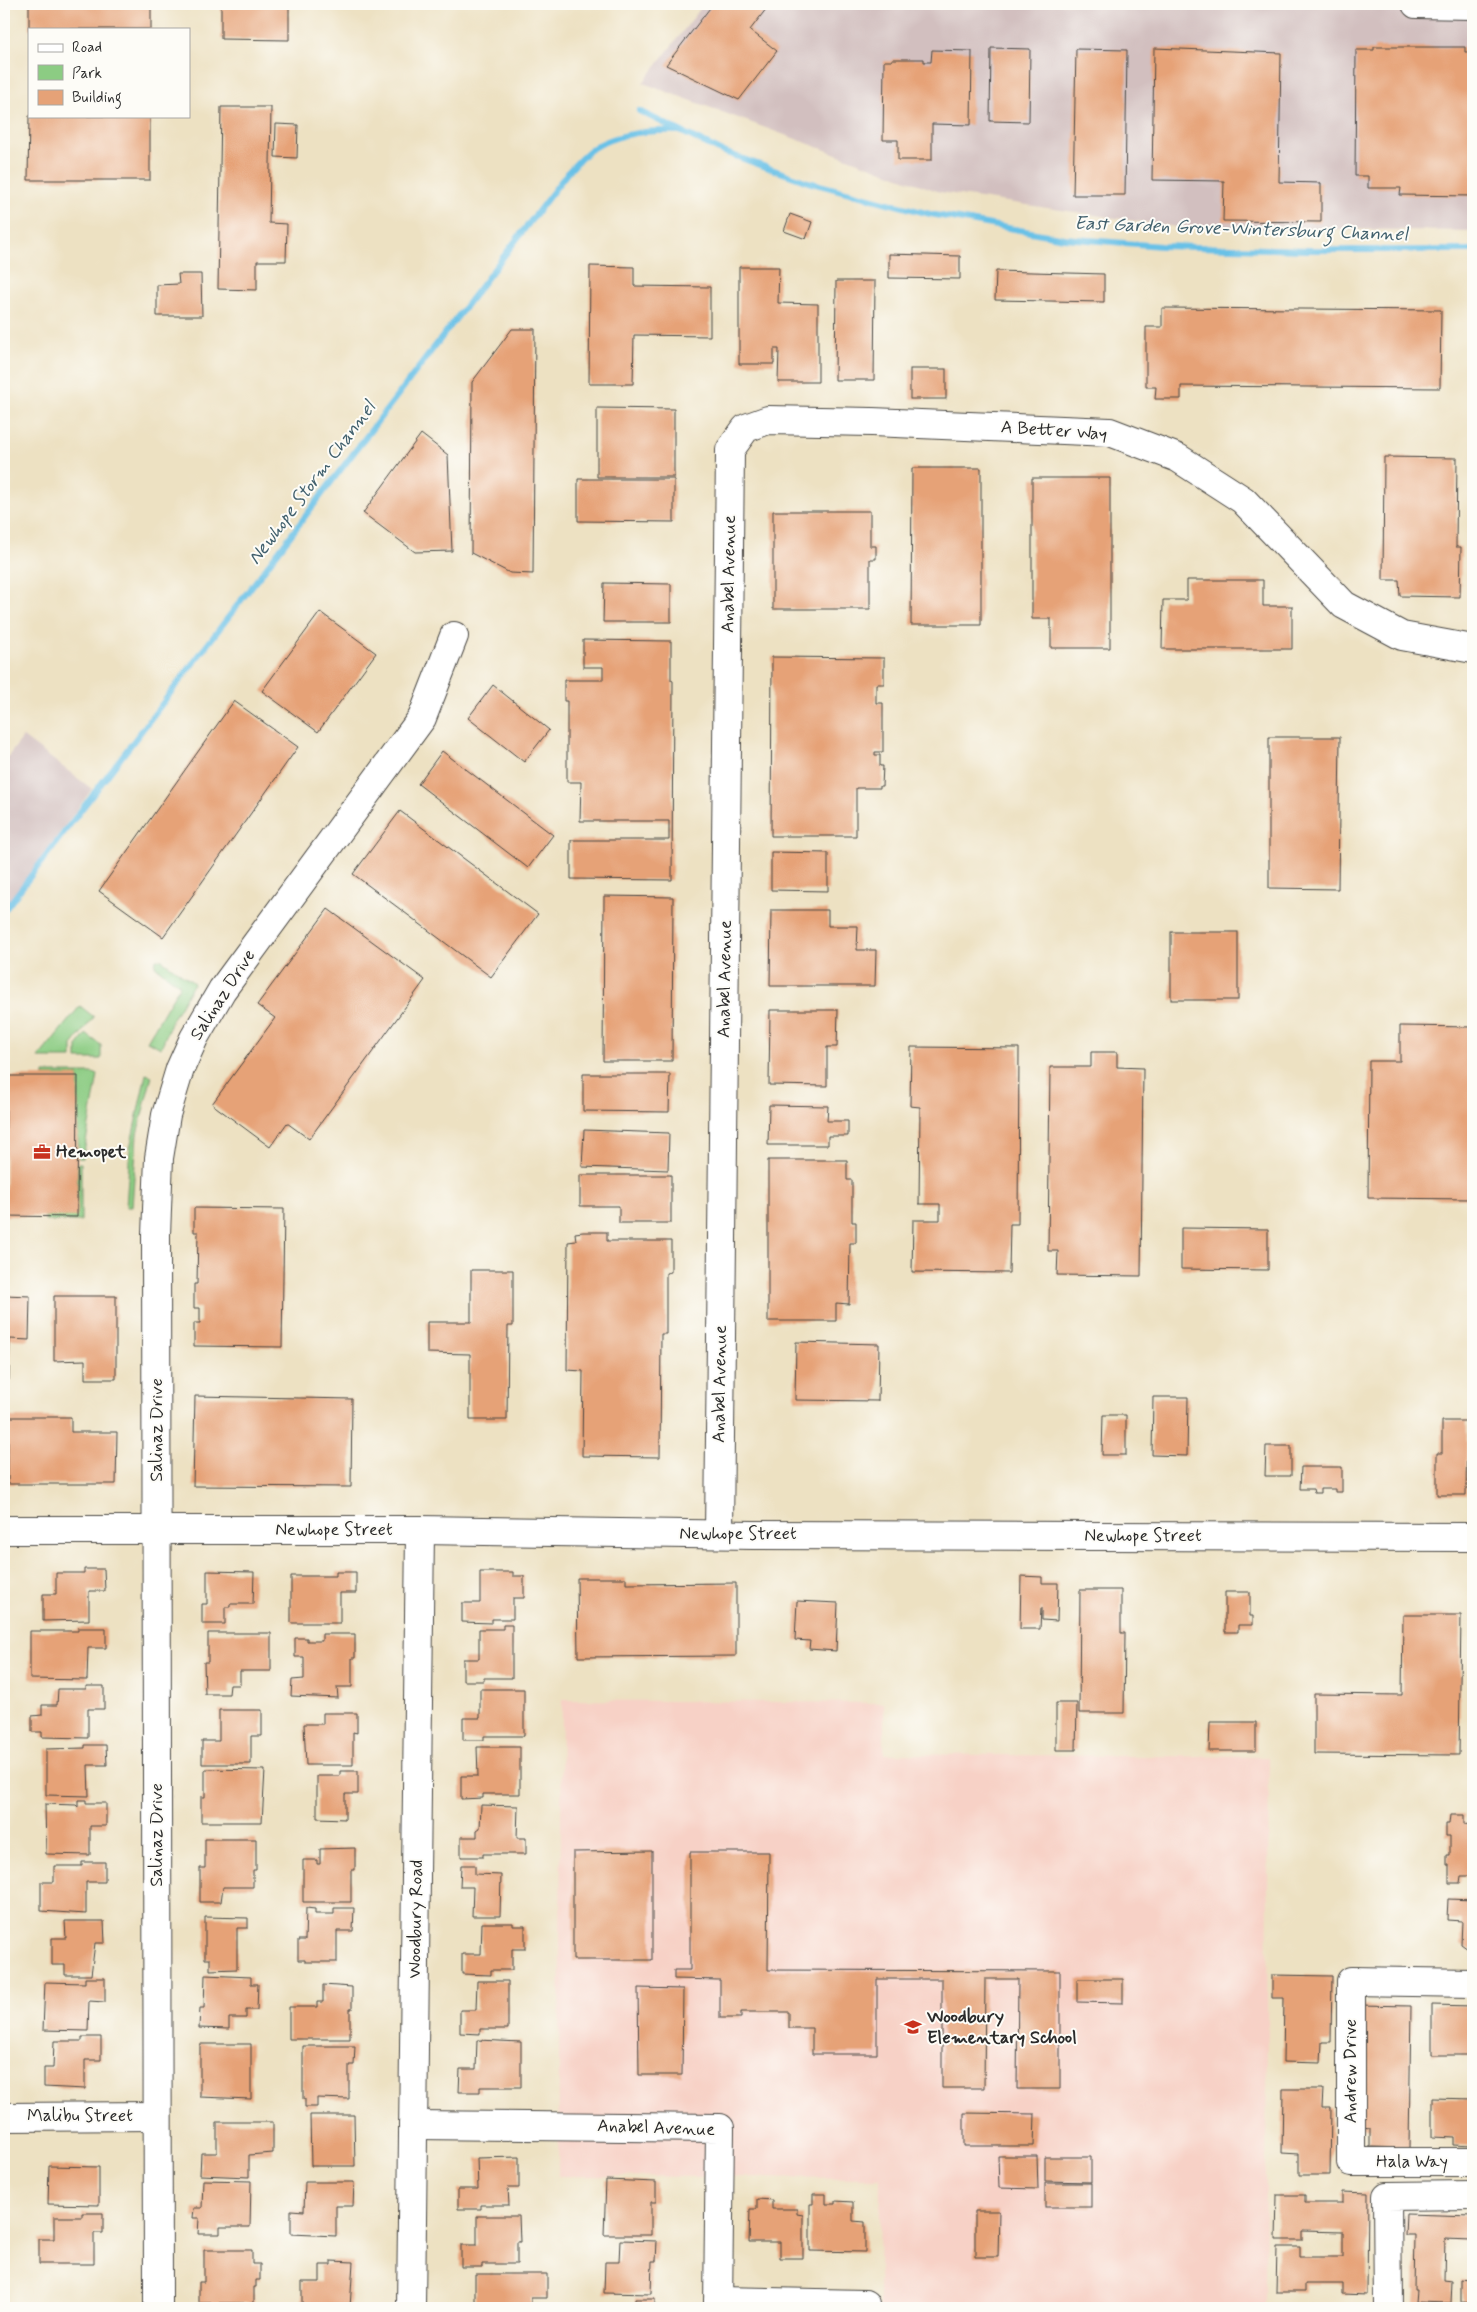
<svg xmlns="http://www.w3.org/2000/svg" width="1477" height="2312" font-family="Mynerve,sans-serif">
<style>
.built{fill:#f7d1c6}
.industrial{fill:#d2bfbf}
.green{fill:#8ccc83;stroke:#5c7c57}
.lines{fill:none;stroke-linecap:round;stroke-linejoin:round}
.stream{stroke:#69c1e7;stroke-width:6}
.building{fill:#e6a277}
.minor-casing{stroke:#484642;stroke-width:30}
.minor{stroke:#fff;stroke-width:28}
.labels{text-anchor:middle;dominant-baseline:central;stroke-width:4;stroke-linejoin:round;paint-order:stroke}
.street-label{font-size:18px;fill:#2b2b2b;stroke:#fdfcf7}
.poi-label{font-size:18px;font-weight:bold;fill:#2b2b2b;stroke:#fdfcf7;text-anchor:start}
.water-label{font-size:19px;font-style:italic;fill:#41606d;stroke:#fdfcf7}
</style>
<rect width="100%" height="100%" fill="#fdfcf7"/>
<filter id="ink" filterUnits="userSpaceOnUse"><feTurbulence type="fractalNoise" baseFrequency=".02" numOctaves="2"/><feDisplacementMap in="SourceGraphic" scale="10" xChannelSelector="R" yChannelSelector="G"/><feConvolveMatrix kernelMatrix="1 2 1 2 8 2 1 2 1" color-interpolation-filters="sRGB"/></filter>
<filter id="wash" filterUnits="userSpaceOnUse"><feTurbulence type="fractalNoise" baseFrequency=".0096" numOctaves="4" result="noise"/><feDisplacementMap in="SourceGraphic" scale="20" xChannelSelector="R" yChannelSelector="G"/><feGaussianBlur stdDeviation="1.12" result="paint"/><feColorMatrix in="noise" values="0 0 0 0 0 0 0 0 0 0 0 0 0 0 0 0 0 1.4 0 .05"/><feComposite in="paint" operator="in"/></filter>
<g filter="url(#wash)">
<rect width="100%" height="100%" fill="#ede1c2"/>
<path class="built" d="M562 1700 884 1703V1754L1269 1757 1265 2308H879L880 2178 558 2176Z"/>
<g class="industrial">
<path d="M704 4H1473V231L1176 227 940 192 643 83Z"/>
<path d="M23 737 92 789 4 908V762Z"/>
</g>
<g class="green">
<path d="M156 959 162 960 194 983 172 1020 161 1048 147 1041 180 985 155 966Z"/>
<path d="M80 1006 94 1017 72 1045V1058H38Z"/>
<path d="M86 1034 101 1045V1059H77V1046Z"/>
<path d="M44 1073H93L98 1075 83 1158H78V1076H44Z"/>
<path d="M146 1074 152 1076 137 1134 132 1207H126L130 1148Z"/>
<path d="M78 1163H81V1221H45V1216H77Z"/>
</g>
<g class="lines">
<g class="stream">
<path d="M639 111 721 151 808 182 930 214 1064 238 1161 246 1307 250H1473"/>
<path d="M4 911 568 172C576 164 584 154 593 148 618 133 652 130 680 131"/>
</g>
</g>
<g id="blocks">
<g class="building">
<rect x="29" y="4" width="122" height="25"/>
<path d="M221 4H289V40L221 39Z"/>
<path d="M713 4H770L750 30 777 51 739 100 666 65Z"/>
<path d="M1374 47H1465V52H1473V196L1400 195 1401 188H1368V176H1355L1356 50H1374Z"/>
<path d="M991 48 1030 49 1029 122 990 121Z"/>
<path d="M1154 48 1281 53 1279 182 1321 183V222L1223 221 1224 181 1152 180Z"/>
<path d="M1076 49 1127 50 1125 195H1073Z"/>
<path d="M932 50 972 51 971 125 932 124V160H898V140H883L884 61H892V59H924V62H931Z"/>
<path d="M221 107H271L269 223 287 224 286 261H257V290L218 289Z"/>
<path d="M29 116H150V180H28Z"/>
<path d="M276 124 298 125 297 158 275 157Z"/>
<path d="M790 214 812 222 806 239 784 231Z"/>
<path d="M889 254 960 256V279L889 278Z"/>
<path d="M590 266 634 267V286L710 287V336L634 335 633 384H589Z"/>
<path d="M739 267H779L778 303 818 304V382H778L779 349H774V364H739Z"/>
<path d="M996 271 1104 274V302L995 300Z"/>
<path d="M178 274H201L202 316H157V285L179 284Z"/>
<path d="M836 281H875L874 380H835Z"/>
<path d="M1162 308 1441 310 1440 388 1181 386V399H1155L1156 387H1146V327H1162Z"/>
<path d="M512 329H535L533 574 510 573 471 553 472 382Z"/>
<rect x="910" y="369" width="36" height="30"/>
<path d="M597 408 674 409V477H597Z"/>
<path d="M421 434 448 455 452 551 415 552 363 513Z"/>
<path d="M1384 457 1457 458 1456 547H1461L1460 597 1400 596 1399 580H1383Z"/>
<path d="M912 468H981V625H911Z"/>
<path d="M1032 478H1110V648H1051V619H1032Z"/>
<path d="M578 479H674V522L578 521Z"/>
<path d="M773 511H870V546H876V559H870V609H773Z"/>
<path d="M1187 580H1263V606H1292V649H1162L1163 600H1187Z"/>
<path d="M604 583 671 584V622H603Z"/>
<path d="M320 612 376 653 318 732 262 691Z"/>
<path d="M583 640 671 641V680L673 681 672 880 571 879V840H669V821H580L581 782H567V701H564V680H603V667H583Z"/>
<path d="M772 657 884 658V684H876V703H883V752H875V755H880V766H883L882 786H880V788H856V836H771Z"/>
<path d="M493 685 549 730 524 762 468 718Z"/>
<path d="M234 701 298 747 163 937 99 891Z"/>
<path d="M1269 737H1340L1338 889 1269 888Z"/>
<path d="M442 751 553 835 528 868 418 784Z"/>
<path d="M400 811 538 914 491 977 353 874Z"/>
<path d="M771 852 828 853V891L771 890Z"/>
<path d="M604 896 673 897 672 1061H603Z"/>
<path d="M328 909 425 980 309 1139 287 1123 270 1147 212 1104 275 1018 257 1005Z"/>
<path d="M771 910H828V926H858L857 950H876L875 986H770Z"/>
<rect x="1171" y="932" width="67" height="68"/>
<path d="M770 1010H838L837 1047H827V1086L769 1085Z"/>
<path d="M1400 1026 1473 1027V1199L1368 1198 1369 1061H1400Z"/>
<path d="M911 1047 1019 1048 1018 1224H1010L1009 1273 912 1272 913 1220H940V1204H919L920 1107 910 1106Z"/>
<path d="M1091 1052H1117V1067L1143 1068 1141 1276 1057 1275 1058 1251H1048L1050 1067H1091Z"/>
<path d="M583 1074H670L669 1112 583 1111Z"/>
<path d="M4 1076H78L77 1217 5 1216 6 1095H4Z"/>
<path d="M769 1105 828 1106 827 1121H848V1136H828V1145H768Z"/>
<path d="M584 1130 669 1133 668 1170 582 1167Z"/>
<path d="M768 1160H847V1180H852V1222H856V1243H850L849 1304 836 1303V1321H768Z"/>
<path d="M580 1175H671V1223H619V1206H580Z"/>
<path d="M194 1208 284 1209 282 1347 194 1346V1323H200V1308H194V1284H197L198 1232H194Z"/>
<path d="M1181 1228 1268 1229V1270L1181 1269Z"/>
<path d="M583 1232H607V1241H671V1272L666 1273V1334H661L660 1457 582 1456 583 1371 567 1370 568 1242 576 1241 575 1233Z"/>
<path d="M471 1270H513V1326H508L507 1420H470V1354L427 1353V1322H471Z"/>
<path d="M4 1295 30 1296 29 1340 10 1339 9 1380H4Z"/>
<path d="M54 1296H116V1379H85V1360L54 1361Z"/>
<path d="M796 1342 879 1344 878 1401 795 1400Z"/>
<path d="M195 1396 352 1399 351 1487 193 1486Z"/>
<path d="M1153 1397H1188L1187 1456 1152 1455Z"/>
<path d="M1103 1415H1126V1455H1102Z"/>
<path d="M8 1417H71V1432H117L116 1484H8Z"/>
<path d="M1470 1420H1473V1490H1469Z"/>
<path d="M1442 1421H1467L1466 1495H1437V1453H1442Z"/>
<path d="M1266 1446H1291V1476H1265Z"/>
<path d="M1301 1467H1342V1492H1335V1489H1320V1493H1314L1313 1489H1300Z"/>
<path d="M84 1569H104L105 1591H89V1620L43 1621V1594H56V1573H84Z"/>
<path d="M207 1571 254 1572 253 1604H230V1607H225V1624H202V1604H207Z"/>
<path d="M336 1572H356V1593H340V1623H291V1576H336Z"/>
<path d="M480 1572H513V1576H524V1598H513V1619H492V1623L462 1622V1603H480Z"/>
<path d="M1021 1576 1042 1577V1583H1058L1057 1621 1042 1620V1608H1041L1040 1629H1020Z"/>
<path d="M577 1578H626V1584L736 1583V1656L578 1657Z"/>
<path d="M1080 1590H1121V1633H1125L1124 1713H1079Z"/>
<path d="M1225 1592H1250V1616H1253V1625H1238V1632H1225Z"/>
<path d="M797 1601 838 1603 836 1651 809 1649 810 1641 795 1640Z"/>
<path d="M1403 1615H1461L1459 1755 1314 1754V1694L1402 1695Z"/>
<path d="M503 1625H512V1678H484V1681H463V1659H479V1629H503Z"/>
<path d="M78 1628H106V1648H88L87 1680 30 1679V1631H78Z"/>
<path d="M208 1633H271V1671H240V1685H230L229 1694H205L204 1662H208Z"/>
<path d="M322 1634H355V1658H352V1687H337L338 1698 291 1696 292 1680 304 1679V1657H295V1638H307V1641H322Z"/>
<path d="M86 1686H104V1709H88V1738L42 1737V1732H32V1716L42 1715V1705H57L58 1689H86Z"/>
<path d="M480 1689H524V1736H484V1740H463V1718H480Z"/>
<path d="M1056 1703H1077L1076 1750H1056Z"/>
<path d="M219 1710H262V1736H251V1764H202V1741H219Z"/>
<path d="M323 1713H357V1733L353 1732V1765H306L304 1724H323Z"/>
<path d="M1210 1722H1256V1751H1209Z"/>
<path d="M85 1745H106L107 1765H88L89 1796 46 1795V1749L85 1748Z"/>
<path d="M477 1747H520V1794H483V1798L461 1799V1776H478Z"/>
<path d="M205 1769 265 1770 262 1822H201V1797H205Z"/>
<path d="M340 1771H358V1794H345V1819L317 1818V1776H340Z"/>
<path d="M78 1800H86V1803H106V1826H90V1855L46 1854 45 1804 76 1805 78 1807Z"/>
<path d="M481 1805 518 1806 517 1838H526V1854H483V1857H461V1837H477V1830L480 1828Z"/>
<path d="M1450 1815H1464V1824L1472 1825V1876H1461L1460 1883H1449V1865H1447V1855H1450V1836H1446V1824H1449Z"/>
<path d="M205 1839H256V1870H253V1887H223L221 1902H200V1868H205Z"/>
<path d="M355 1848V1870H351V1902H303V1860H317V1864H320V1849Z"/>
<path d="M652 1851V1960H573V1852Z"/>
<path d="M690 1852H769L768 1970 1060 1971V2089H1017L1018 1979H985L984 2088H942V1979H877V2054H812V2028H789V2012H741V2018H720V1980L674 1979V1970H690Z"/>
<path d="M82 1862H105V1882H86V1914L41 1911V1882H54V1866H82Z"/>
<path d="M461 1865H475V1874L501 1875 500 1916H472L473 1887H460Z"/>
<path d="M1448 1899 1473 1900V1950L1468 1949 1461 1944 1462 1921 1447 1920Z"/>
<path d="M306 1908 315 1909V1914H334V1908H354L353 1931H337V1962H305V1960H298V1940H305Z"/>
<path d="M205 1917 248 1918V1928H237V1969L210 1970V1959H205Z"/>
<path d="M65 1921H104L105 1943H95L91 1975H65V1965H52V1938H66Z"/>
<path d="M482 1923H513V1926H525V1949H512V1970H491V1975L462 1974V1954H481Z"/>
<path d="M205 1975 251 1977V1984H258L257 2010H246V2018H229V2029L199 2028 200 2008H204Z"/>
<path d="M1272 1975 1332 1976 1331 2042H1322L1321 2063 1283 2062 1284 1998H1272Z"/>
<path d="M85 1978H105V2002L89 2001 88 2031 43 2030 45 1982 85 1983Z"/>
<path d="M1077 1979H1123V2003L1077 2002Z"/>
<path d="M477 1981H508V2029H480V2034L460 2033V2010H476Z"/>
<path d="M323 1985 352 1987V2009H350V2039H289V2007H317V2002H323Z"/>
<path d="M638 1988 683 1989 682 2075H639Z"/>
<path d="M1359 2005 1411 2006 1409 2148 1370 2147V2128L1362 2127Z"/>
<path d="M1432 2005 1473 2006V2055H1432Z"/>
<path d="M82 2037H101V2060H85V2089L44 2087V2068H53L54 2041H82Z"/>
<path d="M477 2040 521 2042V2087H480V2092H459L460 2069H476Z"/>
<path d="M200 2044H251V2099L200 2097Z"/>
<path d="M303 2046H355L354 2065H349V2099L317 2098V2107H305V2099H303Z"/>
<path d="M1283 2089H1323L1322 2108H1331L1330 2175H1299V2154L1282 2153Z"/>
<path d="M1432 2098 1473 2099V2146L1454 2145V2138L1432 2137Z"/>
<path d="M964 2113 1035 2114 1034 2146H964Z"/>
<path d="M310 2115H354L355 2166H311Z"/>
<path d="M217 2122H273V2153L249 2155V2177L200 2175 201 2153H217Z"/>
<path d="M998 2156H1037L1038 2189 999 2188Z"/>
<path d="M519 2157V2188H508L509 2205H481V2209H458V2189H478L477 2158Z"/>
<path d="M1045 2157H1091V2182L1045 2181Z"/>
<path d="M49 2166 99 2167V2205L48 2204Z"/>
<path d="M203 2180 251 2181 250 2227H220V2234H198L199 2218H193L194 2208H202Z"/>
<path d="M606 2180 656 2182V2202H651V2235H604Z"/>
<path d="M305 2182H354L353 2206H336V2236L291 2234V2210L304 2211Z"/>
<rect x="1045" y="2183" width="46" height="24"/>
<path d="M1342 2192 1368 2193 1367 2295 1342 2294V2284H1305V2292H1276L1277 2247H1300V2257H1343V2232L1302 2231V2240H1276L1277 2195H1305V2203H1342Z"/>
<path d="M813 2194H826V2204H835V2201L853 2202V2221L865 2222V2252L810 2251V2204H813Z"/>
<path d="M757 2199 772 2200V2209H797V2214L803 2215V2258H780V2242H749L750 2209H757Z"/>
<path d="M975 2211H999L998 2257H975Z"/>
<path d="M82 2213H103V2233H94V2264H39V2239H54V2217H82Z"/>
<path d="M1406 2214 1473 2216V2303L1461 2302V2279L1469 2280 1470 2240 1445 2239 1444 2279 1452 2280 1451 2303 1415 2302 1416 2290H1414L1415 2235H1405Z"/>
<path d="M477 2216H519L520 2242H517V2264H482V2267H461V2245H477Z"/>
<path d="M620 2240 657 2241 656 2261H652L651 2294 604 2293 605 2262H619Z"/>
<path d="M204 2250H252V2264H260V2280H256V2287H254V2303H199V2282H204Z"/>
<path d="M331 2261 353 2262 350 2308H302V2282H320V2265H331Z"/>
<path d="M475 2274H547V2298H531V2308H458V2303H475Z"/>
<path d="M635 2299H655V2308H606V2304H635Z"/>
<rect x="4" y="2305" width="16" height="3"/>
<path d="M71 2305 99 2306V2308H71Z"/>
</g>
</g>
</g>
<g filter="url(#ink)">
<use href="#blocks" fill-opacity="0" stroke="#484642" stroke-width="1"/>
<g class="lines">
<g class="minor-casing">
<g id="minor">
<path d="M1416 4 1473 5"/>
<path d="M4 1530H420L753 1535 1473 1537"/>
<path d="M719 1534 730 450 746 428 768 420 872 422 1110 432 1178 458 1243 500 1344 605 1402 636 1473 649"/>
<path d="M1473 1983 1351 1981V2162H1473"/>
<path d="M4 2117 157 2116"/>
<path d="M413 2125 720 2128 718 2308"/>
<path d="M718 2301 865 2304"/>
<path d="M158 2308 156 1235 159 1158 166 1115 180 1069 194 1038 222 990 422 718 454 636"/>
<path d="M411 2308 420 1530"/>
<path d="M1388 2308 1387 2196 1473 2195"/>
</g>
</g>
<use href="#minor" class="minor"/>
</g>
</g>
<defs>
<g id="office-bare" transform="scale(1.35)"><path d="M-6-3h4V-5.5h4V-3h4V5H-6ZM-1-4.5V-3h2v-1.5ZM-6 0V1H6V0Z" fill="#c8321e" stroke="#fdfcf7" stroke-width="2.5" paint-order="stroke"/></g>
<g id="school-bare" transform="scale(1.35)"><path d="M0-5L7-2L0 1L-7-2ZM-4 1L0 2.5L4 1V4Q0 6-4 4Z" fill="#c8321e" stroke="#fdfcf7" stroke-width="2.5" paint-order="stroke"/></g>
</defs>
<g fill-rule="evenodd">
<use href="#office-bare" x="42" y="1152"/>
<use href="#school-bare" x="913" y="2027"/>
</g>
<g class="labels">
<g class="street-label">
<text transform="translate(1054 431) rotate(4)">A Better Way</text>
<text transform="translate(729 574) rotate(-89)">Anabel Avenue</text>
<text transform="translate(725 979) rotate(-89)">Anabel Avenue</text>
<text transform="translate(223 995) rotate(-57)">Salinaz Drive</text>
<text transform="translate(720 1384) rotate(-89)">Anabel Avenue</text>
<text transform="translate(157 1430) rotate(-90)">Salinaz Drive</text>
<text x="334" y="1530">Newhope Street</text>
<text x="738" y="1534">Newhope Street</text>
<text x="1143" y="1536">Newhope Street</text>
<text transform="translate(157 1835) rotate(-90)">Salinaz Drive</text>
<text transform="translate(416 1919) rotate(-89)">Woodbury Road</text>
<text transform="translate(1351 2071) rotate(-90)">Andrew Drive</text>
<text x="80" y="2116">Malibu Street</text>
<text transform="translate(656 2128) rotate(2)">Anabel Avenue</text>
<text x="1412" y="2162">Hala Way</text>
</g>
<g class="poi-label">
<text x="56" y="1152">Hemopet</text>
<text x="927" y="2017">Woodbury<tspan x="927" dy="21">Elementary School</tspan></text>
</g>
<g class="water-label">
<text transform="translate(1241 229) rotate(2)">East Garden Grove-Wintersburg Channel</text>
<text transform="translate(312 483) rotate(-53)">Newhope Storm Channel</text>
</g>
</g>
<rect width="1477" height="2312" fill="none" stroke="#fdfcf7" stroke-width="20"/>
<rect x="28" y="28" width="162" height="90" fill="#fdfcf7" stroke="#a9a8a5"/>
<rect x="38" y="44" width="25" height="8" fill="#ffffff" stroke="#a9a8a5"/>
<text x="72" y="52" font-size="15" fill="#2b2b2b">Road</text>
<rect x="38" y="65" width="25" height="15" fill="#8ccc83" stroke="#a9a8a5"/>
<text x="72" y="78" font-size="15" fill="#2b2b2b">Park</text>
<rect x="38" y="90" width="25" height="15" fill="#e6a277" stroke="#a9a8a5"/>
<text x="72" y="102" font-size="15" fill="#2b2b2b">Building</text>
</svg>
